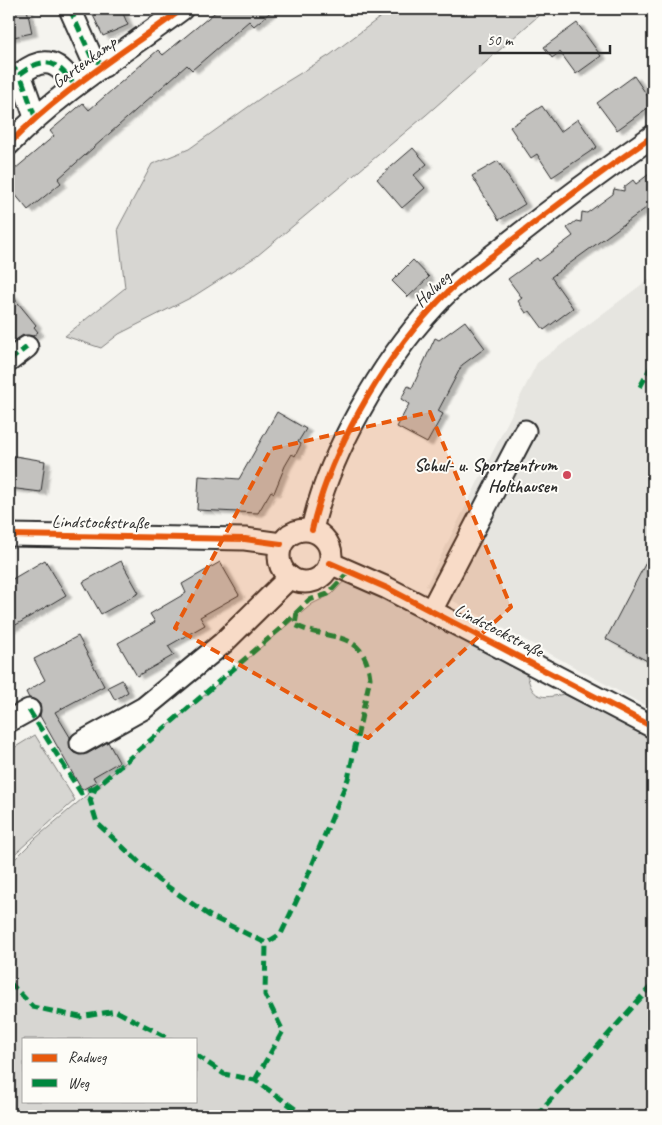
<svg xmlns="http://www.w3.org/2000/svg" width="662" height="1125" font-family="Caveat,sans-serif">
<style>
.built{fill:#e6e5e0}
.green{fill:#d7d6d2;stroke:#81807e;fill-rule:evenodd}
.building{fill:#c2c1be;stroke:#2b2b2b;filter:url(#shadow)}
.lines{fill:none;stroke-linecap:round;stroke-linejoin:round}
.minor-casing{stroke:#2b2b2b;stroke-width:25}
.minor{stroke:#fdfcf7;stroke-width:21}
.quiet{stroke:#00873e;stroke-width:5;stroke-dasharray:10 5;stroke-linecap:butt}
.cycleway-casing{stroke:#fdfcf7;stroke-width:9}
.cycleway{stroke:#e8590c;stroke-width:6}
.marked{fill:#e8590c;fill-opacity:0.2;stroke:#e8590c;stroke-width:4;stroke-dasharray:10 6;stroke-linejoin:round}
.poi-dot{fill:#d1495b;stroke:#fdfcf7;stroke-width:2}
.labels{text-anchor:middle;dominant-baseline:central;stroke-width:4;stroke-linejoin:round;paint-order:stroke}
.street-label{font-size:18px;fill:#2b2b2b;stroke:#fdfcf7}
.poi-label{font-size:18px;font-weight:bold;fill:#2b2b2b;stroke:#fdfcf7;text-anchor:end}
</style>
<defs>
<filter id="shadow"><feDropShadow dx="5.5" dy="3" stdDeviation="1" flood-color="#0004"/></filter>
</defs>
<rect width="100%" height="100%" fill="#f5f4ef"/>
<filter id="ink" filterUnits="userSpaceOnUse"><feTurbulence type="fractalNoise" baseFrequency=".02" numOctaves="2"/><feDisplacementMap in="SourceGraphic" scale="10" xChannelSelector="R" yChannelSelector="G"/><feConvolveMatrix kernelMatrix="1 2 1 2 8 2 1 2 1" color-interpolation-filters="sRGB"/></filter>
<g filter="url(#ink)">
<path class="built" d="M653 276V710L426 586 537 363Z"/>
<g class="green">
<path d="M391 9H546L426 115 257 256 194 296 119 334 101 348 65 336 125 288 118 228 152 164 189 149 265 95 330 55Z"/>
<path d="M347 578 527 674C532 699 541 699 564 694L653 739V1116L9 1115V865L36 838 312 604 332 594ZM24 1039H196V1101H24Z"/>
<path d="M35 735 75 800 9 859V751Z"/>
</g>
<g class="building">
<path d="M9 9H27L32 33 9 38Z"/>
<path d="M90 9H121L128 25 103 36Z"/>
<path d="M219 9H274L254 26 249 21 192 70 187 65 58 179 61 183 28 210 9 187V174L54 136 50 131 83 103 89 110 158 50 163 55Z"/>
<path d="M577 23 601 56 576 74 560 52 552 58 544 47Z"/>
<path d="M634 76 653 104 617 130 597 103Z"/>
<path d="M542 106 560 132 578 119 597 147 552 177 537 154 531 158 510 127Z"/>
<path d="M413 148 427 164 414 175 425 188 402 208 377 179Z"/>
<path d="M498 161 525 204 499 220 472 176Z"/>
<path d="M653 171V203L551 277 573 308 544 330 530 311 526 313 518 301 522 298 508 279 537 258 539 261 573 236 567 228 576 221 581 222 582 212 587 213 613 194 614 189 624 191V187L633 180 636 184Z"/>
<path d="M413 260 429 277 408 297 392 281Z"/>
<path d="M9 292 36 325 34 327 38 332 33 336 23 335 14 341 9 335Z"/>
<path d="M465 321 485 348 462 365 438 411 443 414 427 443 397 427 409 404 401 399 408 386 412 388 435 338 439 340Z"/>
<path d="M277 412 306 429 298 442 301 444 295 456 292 454 285 466 274 493 271 491 258 513 197 510 199 476 239 479Z"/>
<path d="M9 455 45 461 41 492 9 488Z"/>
<path d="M653 549V664L606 639Z"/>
<path d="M45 560 66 595 9 629V581Z"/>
<path d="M121 561 139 593 101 614 83 582Z"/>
<path d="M220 562 239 595 200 617 205 625 168 646 174 655 137 676 118 643 155 622 150 614 186 593 182 584Z"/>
<path d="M78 636 104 686 55 712 70 737V749L74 753 87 754 108 742 119 762 93 777 96 782 82 790 40 716V704L29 698 26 692 45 680 34 659Z"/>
<path d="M122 680 128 692 115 700 108 687Z"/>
</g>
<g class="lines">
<g class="minor-casing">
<g id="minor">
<path d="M70 9 91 56 104 66"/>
<path d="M35 117 20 74C46 54 58 62 75 86"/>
<path d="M9 144C60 91 123 53 182 9"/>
<path d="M9 361 27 347"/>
<circle cx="305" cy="556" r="26"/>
<path d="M312 530C328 455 382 362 434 306 454 284 478 267 501 249 550 210 601 172 653 136"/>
<path d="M9 535 245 539 281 544"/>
<path d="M330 563 387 588 653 727"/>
<path d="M431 611 525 431"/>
<path d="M9 721 29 710"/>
<path d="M81 743 144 708 223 643 290 577"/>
</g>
</g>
<use href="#minor" class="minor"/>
<g class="quiet">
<path d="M70 9 91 56 104 66"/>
<path d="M9 64 20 74"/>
<path d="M35 117 20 74C46 54 58 62 75 86"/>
<path d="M9 361 27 347"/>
<path d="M640 387 653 363"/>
<path d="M297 612 295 625C328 642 364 627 370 678L348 779 303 887 281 934 266 943 210 916 158 880 97 823 90 800 96 787 281 628 309 600 328 594 349 571"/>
<path d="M29 710 81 793 96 787"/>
<path d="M9 982 33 1007 80 1017 116 1011 170 1039"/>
<path d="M196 1055 224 1074 255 1080 305 1116"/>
<path d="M255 1080 283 1031 265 995 266 943"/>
<path d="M536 1116 653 984"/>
</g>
<g class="cycleway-casing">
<g id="cycleway">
<path d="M9 144C60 91 123 53 182 9"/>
<path d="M312 530C328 455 382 362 434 306 454 284 478 267 501 249 550 210 601 172 653 136"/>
<path d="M9 535 245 539 281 544"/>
<path d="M330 563 387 588 653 727"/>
</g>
</g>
<use href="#cycleway" class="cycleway"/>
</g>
</g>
<path class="marked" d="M430 412 511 607 368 738 175 628 271 449Z"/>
<circle class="poi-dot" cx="567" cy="475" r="5"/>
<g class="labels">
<g class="street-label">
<text transform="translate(84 62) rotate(-36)">Gartenkamp</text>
<text transform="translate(432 289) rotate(-44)">Halweg</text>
<text transform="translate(100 522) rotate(1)">Lindstockstraße</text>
<text transform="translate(499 630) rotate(27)">Lindstockstraße</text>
</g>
<g class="poi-label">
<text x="557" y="465">Schul- u. Sportzentrum<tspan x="557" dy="21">Holthausen</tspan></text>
</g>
</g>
<rect width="662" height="1125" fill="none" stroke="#fdfcf7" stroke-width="30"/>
<rect x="15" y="15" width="632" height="1095" fill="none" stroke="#2b2b2b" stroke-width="2" filter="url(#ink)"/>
<rect x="22" y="1038" width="175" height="65" fill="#fdfcf7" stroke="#a9a8a5"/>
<rect x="32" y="1054" width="25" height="8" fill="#e8590c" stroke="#a9a8a5"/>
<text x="68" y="1062" font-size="15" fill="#2b2b2b">Radweg</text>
<rect x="32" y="1079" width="25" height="8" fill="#00873e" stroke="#a9a8a5"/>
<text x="68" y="1088" font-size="15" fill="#2b2b2b">Weg</text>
<path d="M480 45v8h130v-8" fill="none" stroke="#2b2b2b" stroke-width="2.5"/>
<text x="487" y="45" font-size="15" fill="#2b2b2b" stroke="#fdfcf7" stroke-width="4" paint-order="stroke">50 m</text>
</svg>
